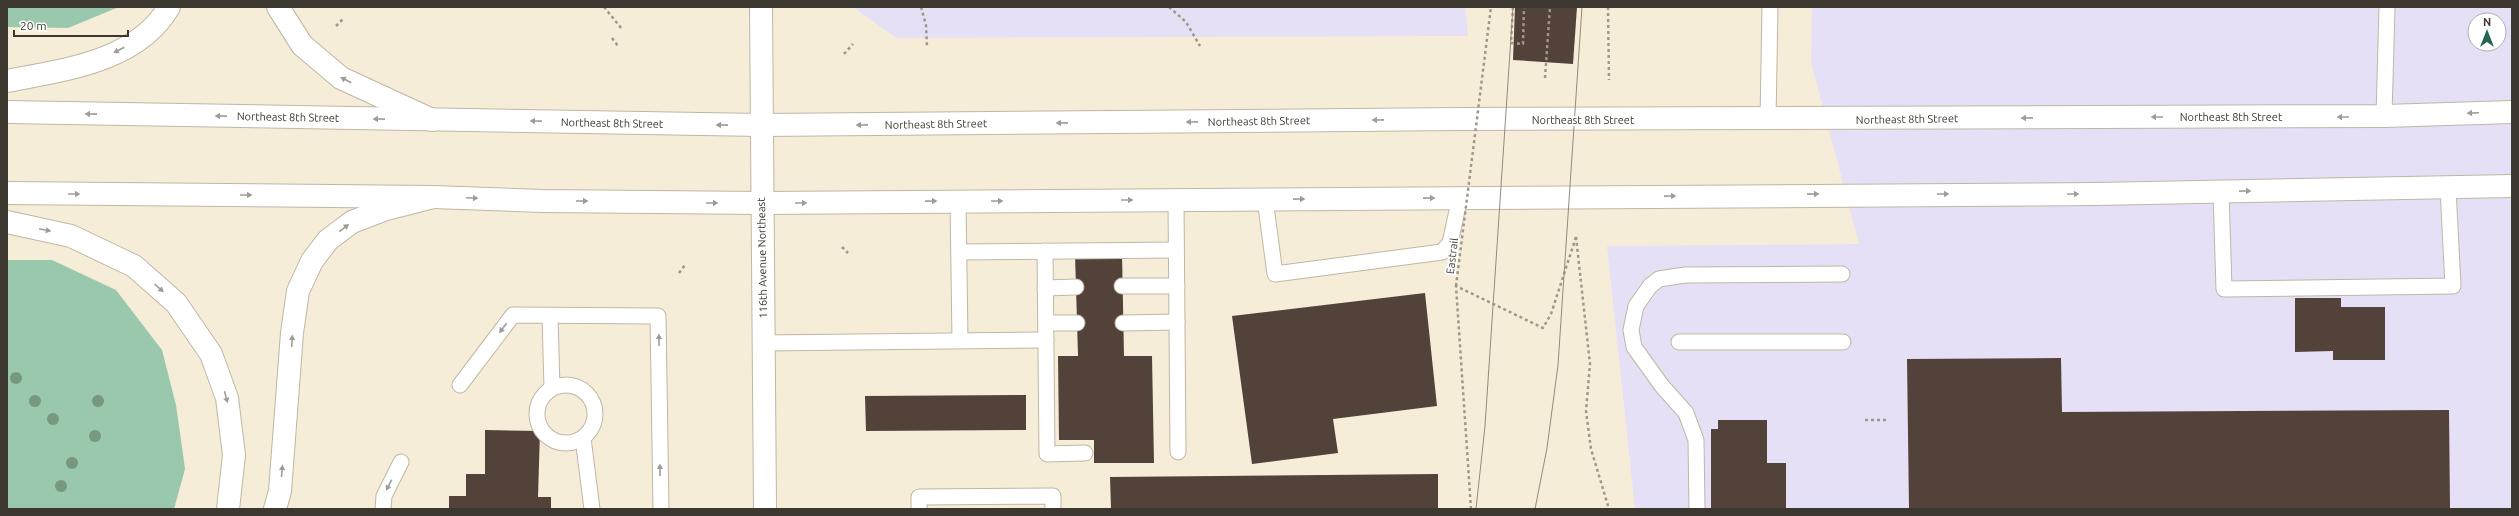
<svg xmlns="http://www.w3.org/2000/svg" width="2519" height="516" font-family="Ubuntu,sans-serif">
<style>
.commercial{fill:#e6e0f6;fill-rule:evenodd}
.green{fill:#99c8ac}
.building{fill:#534239}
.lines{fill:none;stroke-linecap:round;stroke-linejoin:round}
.lane-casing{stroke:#bfb7a4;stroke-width:17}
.secondary-casing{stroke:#bfb7a4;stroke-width:24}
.primary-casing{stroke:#bfb7a4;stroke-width:24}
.highway-casing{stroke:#bfb7a4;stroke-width:24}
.path{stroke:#9f988a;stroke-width:2.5;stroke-dasharray:3 3;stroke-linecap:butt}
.lane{stroke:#fff;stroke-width:15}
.secondary{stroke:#fff;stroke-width:22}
.primary{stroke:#fff;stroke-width:22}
.highway{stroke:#fff;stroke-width:22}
.tram{stroke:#918b7d;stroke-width:1}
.path-bridge{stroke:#9f988a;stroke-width:2.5;stroke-dasharray:3 3;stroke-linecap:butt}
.tree{fill:#75987e}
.oneway{fill:#9e9c98}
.labels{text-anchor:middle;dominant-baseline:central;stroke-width:4;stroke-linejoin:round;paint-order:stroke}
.street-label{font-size:11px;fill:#3c3830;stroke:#fff}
</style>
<rect width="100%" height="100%" fill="#f6edd9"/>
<g class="commercial">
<path d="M857 7H1465L1468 36 896 38 857 10Z"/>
<path d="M1812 7H2512V509H1635L1607 246 1859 244 1811 62ZM2475 20H2499V44H2475Z"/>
</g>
<g class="green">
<path d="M7 7H119L68 28 7 27Z"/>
<path d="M7 260H52L116 290 162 350 176 405 185 469 174 509H7Z"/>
</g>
<g class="building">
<path d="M1515 7H1577L1573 64 1513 60Z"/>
<path d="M1122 253 1124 356H1152L1154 463H1094V440H1059L1058 356H1078L1075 254Z"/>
<path d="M1425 293 1437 406 1333 419 1338 453 1252 464 1232 316Z"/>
<path d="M2295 298H2341V307H2385V360H2333V351L2295 352Z"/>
<path d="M2061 358 2062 412 2449 410 2450 509H1909L1907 359Z"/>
<path d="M1026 395V430L866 431 865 396Z"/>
<path d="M1718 420H1767V463H1786V509L1711 508V429H1718Z"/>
<path d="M485 430 540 431 538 497H551V509H449V496H466V474H485Z"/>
<path d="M1438 474V509H1111L1110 477Z"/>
</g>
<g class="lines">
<g class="lane-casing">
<g id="lane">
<path d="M2384 116 2387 7"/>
<path d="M1768 120 1770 7"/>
<path d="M2221 192 2224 289 2453 286 2448 188"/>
<path d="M1265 199 1275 274 1442 252 1450 243 1460 197"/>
<path d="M1176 200 1178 452"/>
<path d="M958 201 960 340"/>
<path d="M1045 251 1047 454 1085 453"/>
<path d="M959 252 1176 250"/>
<path d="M1122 286H1177"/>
<path d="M1045 288 1076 287"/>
<path d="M550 316 552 388"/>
<path d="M1046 323H1077"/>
<path d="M1123 323 1177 322"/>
<path d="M1679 342H1843"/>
<path d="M763 343 1046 340"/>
<path d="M460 385 513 315 658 316 661 509"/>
<circle cx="566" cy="414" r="29"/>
<path d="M583 438 592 509"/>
<path d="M383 509 384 496 401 462"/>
<path d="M919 509V497L1053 496V509"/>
<path d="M1697 509 1696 440 1686 413 1662 386 1634 347 1631 330 1636 306 1650 286 1659 279 1685 275 1842 274"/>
</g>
</g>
<g class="secondary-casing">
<path id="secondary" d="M761 7 765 509"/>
</g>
<g class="primary-casing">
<g id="primary">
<path d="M7 112 761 125 1462 119 2384 116 2512 112"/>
<path d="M7 193 433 197 543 201 762 203 2096 194 2512 186"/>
</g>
</g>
<g class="highway-casing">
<g id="highway">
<path d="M278 7 302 45 341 78 432 120"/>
<path d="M7 81C63 70 137 62 169 7"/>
<path d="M7 222 71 236 134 266 176 303 211 354 227 398 234 455 228 509"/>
<path d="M275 509 280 491 292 333 298 291 312 261 328 240 352 222 386 209 433 197"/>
</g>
</g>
<g class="path">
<path d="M604 7 622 29"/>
<path d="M921 7 926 25 927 47"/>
<path d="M1169 7 1186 22 1200 46"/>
<path d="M1513 7 1511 43 1523 44 1524 7"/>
<path d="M1608 7 1609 80"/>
<path d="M336 26 343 19"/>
<path d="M612 38 618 46"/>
<path d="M844 54 853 44"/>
<path d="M1545 78 1550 7"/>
<path d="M1576 237 1590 364 1586 411 1591 449 1609 509"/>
<path d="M842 247 848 253"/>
<path d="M679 273 685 265"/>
<path d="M1865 420H1889"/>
<path d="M1471 509 1456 286 1543 328 1551 314 1576 237"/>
</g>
<use href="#lane" class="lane"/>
<use href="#secondary" class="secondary"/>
<use href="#primary" class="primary"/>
<use href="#highway" class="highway"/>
<g class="tram">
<path d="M1476 509 1485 426 1513 7"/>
<path d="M1535 509 1547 448 1558 365 1582 7"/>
</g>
<path class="path-bridge" d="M1456 286 1491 7"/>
</g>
<g class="tree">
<circle cx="16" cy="378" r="6"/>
<circle cx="35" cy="401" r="6"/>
<circle cx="98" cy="401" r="6"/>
<circle cx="53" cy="419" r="6"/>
<circle cx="95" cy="436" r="6"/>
<circle cx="72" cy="463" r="6"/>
<circle cx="61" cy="486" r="6"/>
</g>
<defs><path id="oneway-solid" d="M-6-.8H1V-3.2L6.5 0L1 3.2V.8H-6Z"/></defs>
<g class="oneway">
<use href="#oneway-solid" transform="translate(119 50) rotate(152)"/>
<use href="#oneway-solid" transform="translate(346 80) rotate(-153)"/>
<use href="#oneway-solid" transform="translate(2473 113) rotate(178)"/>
<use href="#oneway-solid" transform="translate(91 114) rotate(-179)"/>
<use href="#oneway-solid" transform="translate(221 116) rotate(-179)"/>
<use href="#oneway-solid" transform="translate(2157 117) rotate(180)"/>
<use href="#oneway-solid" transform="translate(2343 117) rotate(180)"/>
<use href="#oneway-solid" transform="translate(2027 118) rotate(179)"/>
<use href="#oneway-solid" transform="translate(379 119) rotate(-179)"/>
<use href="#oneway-solid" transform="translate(1378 120) rotate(179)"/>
<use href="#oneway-solid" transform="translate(536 121) rotate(-179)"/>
<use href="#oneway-solid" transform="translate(1192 122) rotate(179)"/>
<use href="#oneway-solid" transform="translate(1062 123) rotate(179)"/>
<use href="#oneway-solid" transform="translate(722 125) rotate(-179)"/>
<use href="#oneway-solid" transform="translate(862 125) rotate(179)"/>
<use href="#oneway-solid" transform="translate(2245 191) rotate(-1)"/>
<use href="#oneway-solid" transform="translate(74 194)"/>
<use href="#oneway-solid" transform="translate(1813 194) rotate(-1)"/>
<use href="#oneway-solid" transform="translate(1943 194)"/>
<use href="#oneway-solid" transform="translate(2073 194)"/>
<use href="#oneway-solid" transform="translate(246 195)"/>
<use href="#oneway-solid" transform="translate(1670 196) rotate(-1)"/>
<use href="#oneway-solid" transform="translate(472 198) rotate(2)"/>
<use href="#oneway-solid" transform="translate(1429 198) rotate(-1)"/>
<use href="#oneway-solid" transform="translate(1299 199) rotate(-1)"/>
<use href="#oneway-solid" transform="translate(1127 200)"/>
<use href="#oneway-solid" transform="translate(582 201)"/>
<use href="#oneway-solid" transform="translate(931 201) rotate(-1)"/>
<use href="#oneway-solid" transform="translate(997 201)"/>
<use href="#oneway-solid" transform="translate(712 203)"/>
<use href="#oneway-solid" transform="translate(801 203)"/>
<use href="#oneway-solid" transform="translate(344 228) rotate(-38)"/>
<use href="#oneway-solid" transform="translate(45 230) rotate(12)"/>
<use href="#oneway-solid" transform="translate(159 288) rotate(42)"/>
<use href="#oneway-solid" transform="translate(503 328) rotate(127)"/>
<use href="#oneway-solid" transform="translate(659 340) rotate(-91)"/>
<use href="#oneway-solid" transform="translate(292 341) rotate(-87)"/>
<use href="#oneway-solid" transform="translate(226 397) rotate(76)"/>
<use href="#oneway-solid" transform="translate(660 470) rotate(-91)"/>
<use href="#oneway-solid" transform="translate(282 471) rotate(-85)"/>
<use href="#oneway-solid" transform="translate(389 485) rotate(117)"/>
</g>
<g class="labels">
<g class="street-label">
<text transform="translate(288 117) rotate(1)">Northeast 8th Street</text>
<text x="2231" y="117">Northeast 8th Street</text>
<text transform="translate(1907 119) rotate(-1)">Northeast 8th Street</text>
<text x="1583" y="120">Northeast 8th Street</text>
<text transform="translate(1259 121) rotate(-1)">Northeast 8th Street</text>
<text transform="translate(612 123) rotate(1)">Northeast 8th Street</text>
<text transform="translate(936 124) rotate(-1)">Northeast 8th Street</text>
<text transform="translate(1452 256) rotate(-83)">Eastrail</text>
<text transform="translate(762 258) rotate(-91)">116th Avenue Northeast</text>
</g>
</g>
<rect width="2519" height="516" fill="none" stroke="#3c3830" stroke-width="16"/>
<g transform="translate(2487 32)"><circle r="19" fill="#ffffff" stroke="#b1afac"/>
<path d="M0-3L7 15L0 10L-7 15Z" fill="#246553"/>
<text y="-6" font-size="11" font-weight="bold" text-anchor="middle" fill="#3c3830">N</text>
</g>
<path d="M14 30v6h114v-6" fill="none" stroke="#3c3830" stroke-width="2"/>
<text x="20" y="30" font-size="12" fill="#3c3830" stroke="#ffffff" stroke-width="3" paint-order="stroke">20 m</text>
</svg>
